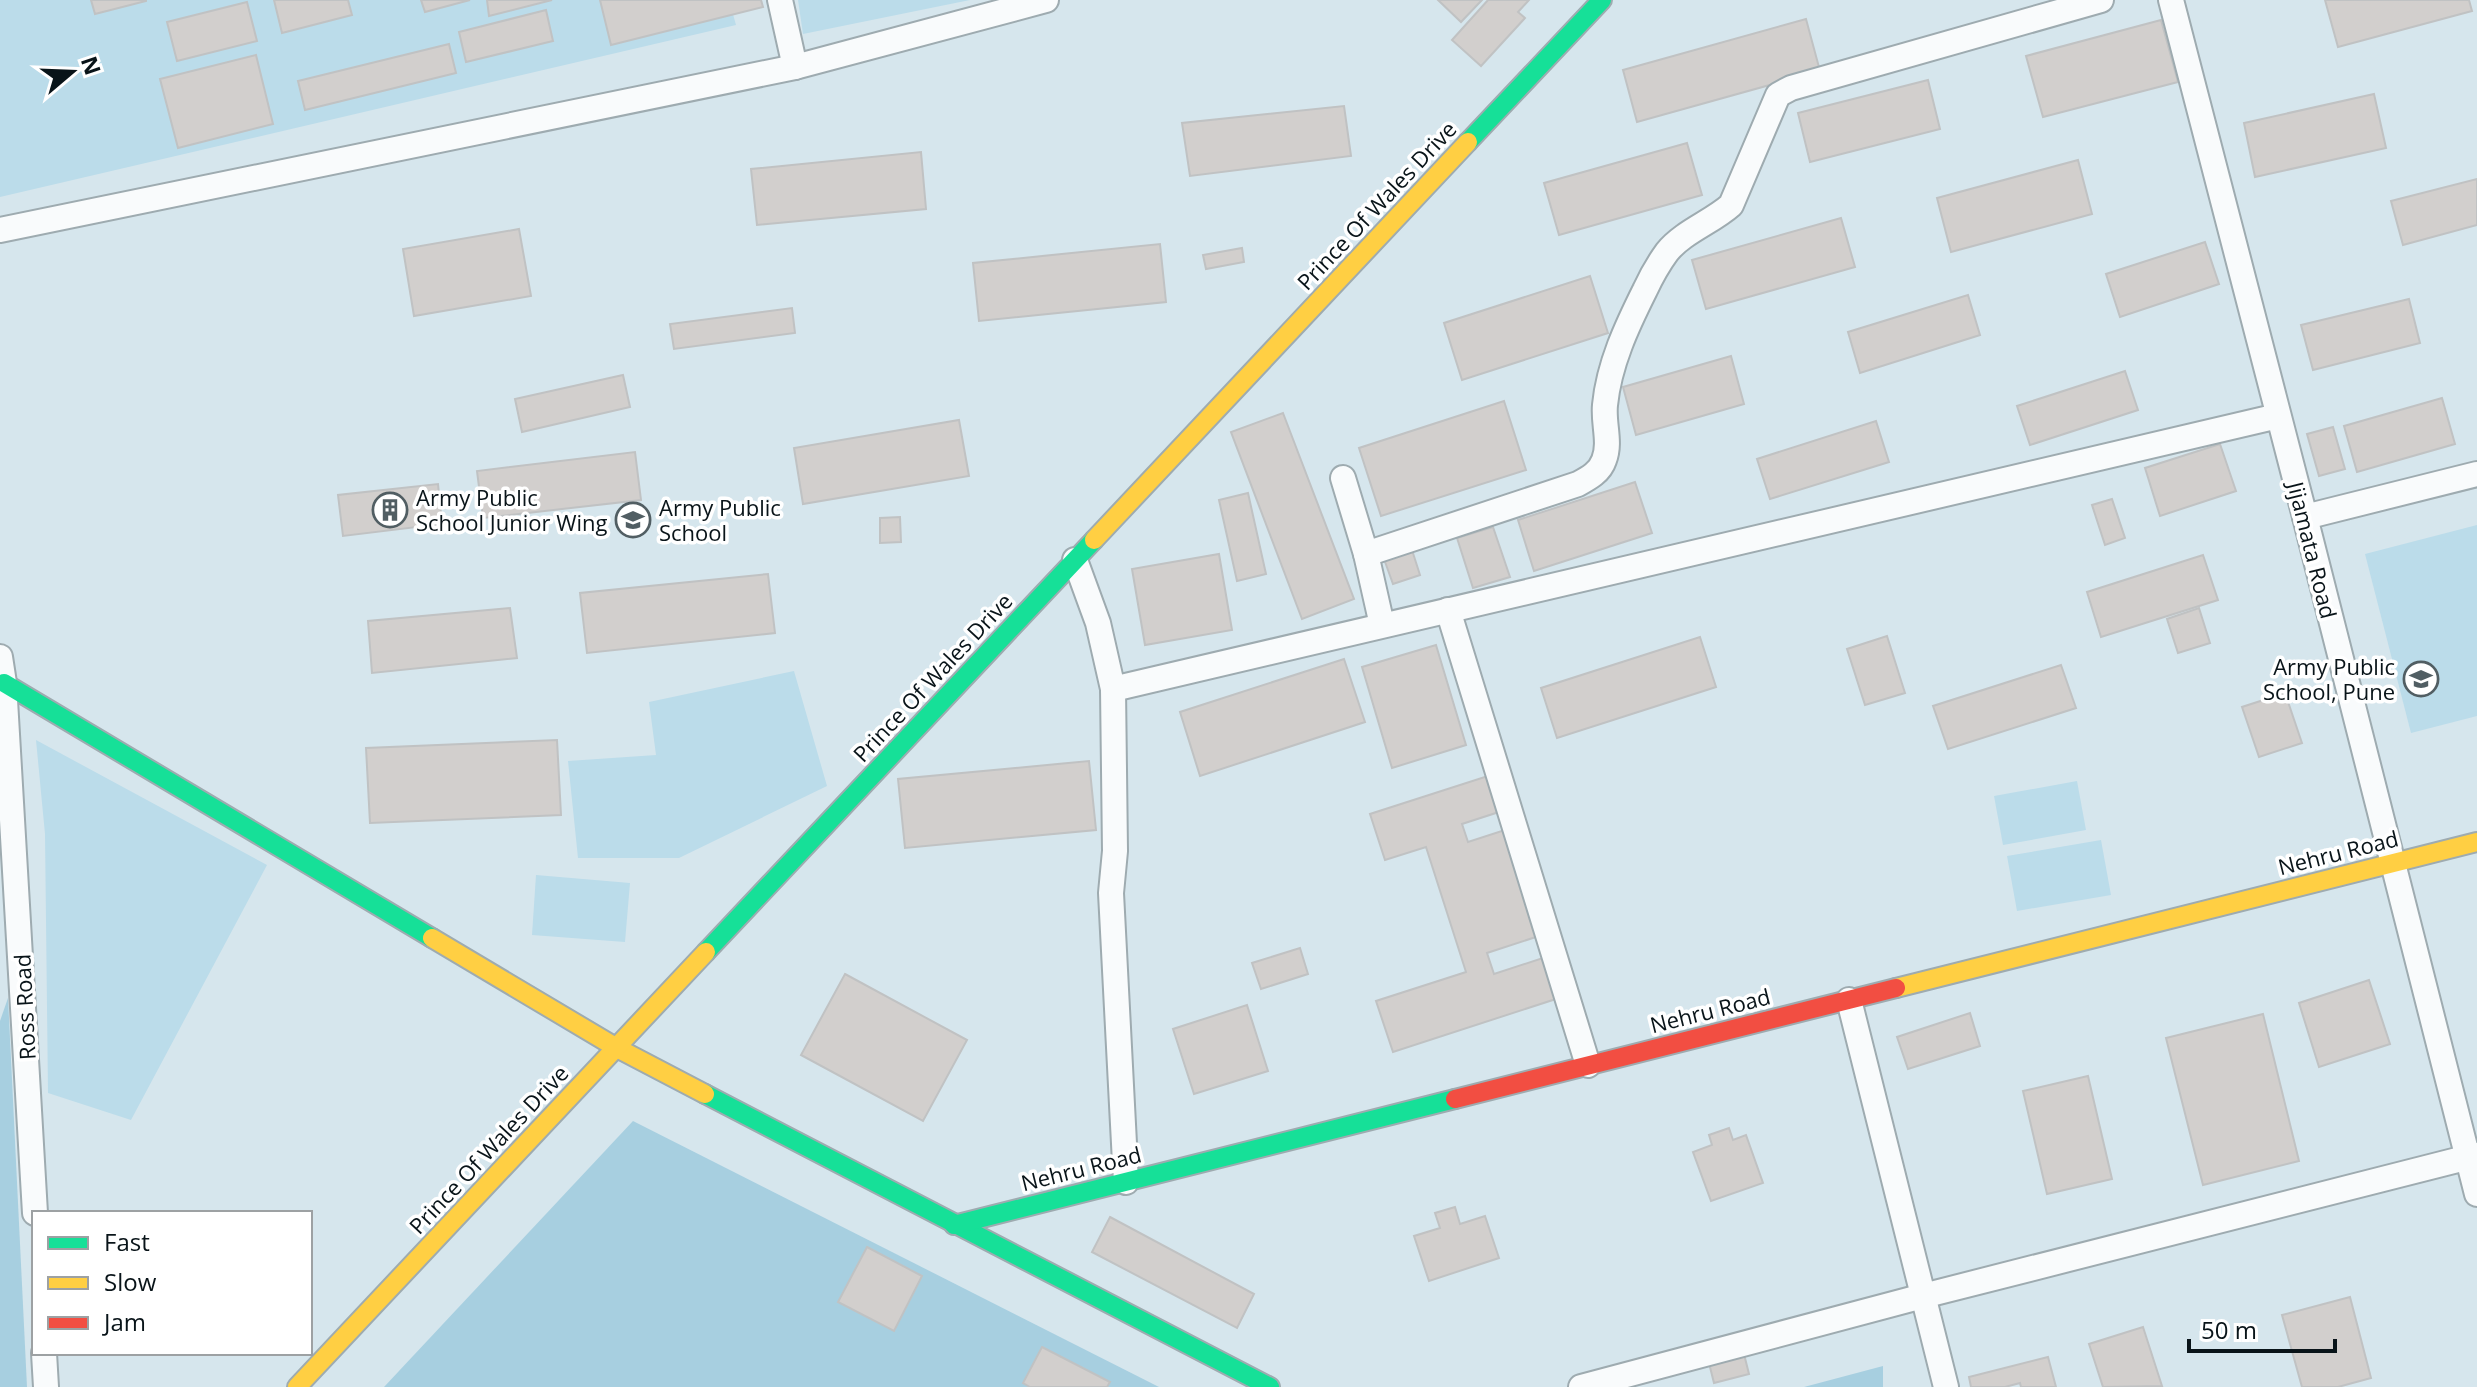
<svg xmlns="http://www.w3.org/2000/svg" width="2477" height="1387" font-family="'Open Sans',sans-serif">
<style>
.green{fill:#bbdcea}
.forest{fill:#a7cfe0}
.building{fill:#d2cfcd;stroke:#c0c2c3;stroke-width:2}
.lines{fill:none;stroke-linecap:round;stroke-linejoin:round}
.street-casing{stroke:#9eabb0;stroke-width:28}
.fast-casing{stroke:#9eabb0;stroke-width:22}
.slow-casing{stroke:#9eabb0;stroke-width:22}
.jam-casing{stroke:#9eabb0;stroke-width:22}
.street{stroke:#f9fbfc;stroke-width:24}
.fast{stroke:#16e098;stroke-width:18}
.slow{stroke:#ffcf43;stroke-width:18}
.jam{stroke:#f24e42;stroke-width:18}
.labels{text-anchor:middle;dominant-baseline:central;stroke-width:7;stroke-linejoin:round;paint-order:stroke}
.street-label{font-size:22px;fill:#091419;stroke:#fff}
.poi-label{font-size:22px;fill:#091419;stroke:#fff;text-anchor:start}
</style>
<rect width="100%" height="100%" fill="#d6e6ed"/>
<g class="green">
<path d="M0 0H729L736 25 0 197Z"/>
<path d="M798 0H970L803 34Z"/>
<path d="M2477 525V716L2411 733 2365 554Z"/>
<path d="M794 671 827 786 679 858H578L568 761 656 755 649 702Z"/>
<path d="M36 740 267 865 131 1120 48 1093 45 834Z"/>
<path d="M2077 781 2086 830 2003 845 1994 796Z"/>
<path d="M2101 840 2111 895 2017 911 2007 856Z"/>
<path d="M536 875 630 883 625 942 532 935Z"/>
</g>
<g class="forest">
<path d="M8 998 27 1387H0V1021Z"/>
<path d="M633 1121 1159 1387H384Z"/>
<path d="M1883 1366V1387H1804Z"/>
</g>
<g class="building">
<path d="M91 0H146V1L95 14Z"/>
<path d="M274 0H348L352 15 282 33Z"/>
<path d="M421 0H470L425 12Z"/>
<path d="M487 0H552L489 16Z"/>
<path d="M600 0H761L763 7 611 45Z"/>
<path d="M1438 0H1482L1461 22Z"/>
<path d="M1488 0H1529L1518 12 1525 18 1481 66 1452 40Z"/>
<path d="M2325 0H2469L2472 11 2338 47Z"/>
<path d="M247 2 257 41 177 61 167 22Z"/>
<path d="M546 10 553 41 466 62 459 32Z"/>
<path d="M1806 19 1820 71 1637 122 1623 70Z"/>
<path d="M2161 20 2178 82 2043 117 2026 56Z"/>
<path d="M449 44 456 73 305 110 298 81Z"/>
<path d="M256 55 273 124 178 148 160 79Z"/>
<path d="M1928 80 1940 129 1810 162 1798 113Z"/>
<path d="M2374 94 2386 148 2255 177 2244 123Z"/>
<path d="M1344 106 1351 156 1190 176 1182 123Z"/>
<path d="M1687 143 1702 195 1559 235 1544 183Z"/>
<path d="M921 152 926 209 757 225 751 169Z"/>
<path d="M2078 160 2092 214 1951 252 1937 198Z"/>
<path d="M2477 179V225L2403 245 2391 201Z"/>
<path d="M1841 218 1855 267 1706 309 1692 260Z"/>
<path d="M519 229 531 296 414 316 403 249Z"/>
<path d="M2205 242 2219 284 2120 317 2106 274Z"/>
<path d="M1160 244 1166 302 979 321 973 263Z"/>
<path d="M1242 248 1244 262 1206 269 1203 255Z"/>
<path d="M1590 276 1608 333 1462 380 1444 323Z"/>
<path d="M1968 295 1980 335 1860 373 1848 332Z"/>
<path d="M2409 299 2420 343 2313 370 2301 325Z"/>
<path d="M792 308 795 333 674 349 670 324Z"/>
<path d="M1731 356 1744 404 1636 435 1623 387Z"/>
<path d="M2125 371 2138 410 2030 445 2017 406Z"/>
<path d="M623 375 630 407 522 432 515 399Z"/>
<path d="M2442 398 2455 444 2357 472 2344 426Z"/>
<path d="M1504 401 1526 470 1381 516 1359 448Z"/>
<path d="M1283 413 1354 599 1302 619 1231 432Z"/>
<path d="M959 420 969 476 803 504 794 448Z"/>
<path d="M1876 421 1889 462 1770 499 1757 459Z"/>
<path d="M2333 427 2345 469 2319 476 2307 434Z"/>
<path d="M2220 444 2236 491 2160 516 2145 468Z"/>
<path d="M635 452 641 500 483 518 477 471Z"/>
<path d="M1635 482 1652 533 1534 571 1518 520Z"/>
<path d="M438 484 442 524 343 536 338 495Z"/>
<path d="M1248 493 1266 574 1237 581 1219 500Z"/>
<path d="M2112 499 2125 538 2105 545 2092 505Z"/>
<path d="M900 517 901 542 880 543V518Z"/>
<path d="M1493 527 1510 577 1473 588 1457 538Z"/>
<path d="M1412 550 1420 575 1393 584 1384 559Z"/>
<path d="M1219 554 1232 630 1145 645 1132 569Z"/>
<path d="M2203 555 2218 600 2101 637 2087 592Z"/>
<path d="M768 574 775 633 587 653 580 593Z"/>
<path d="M510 608 517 658 372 673 368 621Z"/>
<path d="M2199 608 2210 643 2178 653 2167 619Z"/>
<path d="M1887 636 1905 693 1865 705 1847 649Z"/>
<path d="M1700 637 1716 687 1557 738 1541 688Z"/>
<path d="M1436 645 1466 745 1392 768 1362 667Z"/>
<path d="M1344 659 1365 722 1200 776 1180 712Z"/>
<path d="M2061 665 2076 708 1948 749 1933 706Z"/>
<path d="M2285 693 2302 743 2259 757 2242 707Z"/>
<path d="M557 740 561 815 370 823 366 748Z"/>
<path d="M1089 761 1096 830 905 848 898 779Z"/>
<path d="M1491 775 1502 811 1462 824 1468 842 1508 829 1542 935 1487 953 1494 974 1549 956 1562 997 1393 1052 1376 1001 1466 972 1426 847 1385 860 1370 814Z"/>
<path d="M1300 948 1308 974 1261 989 1252 963Z"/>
<path d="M845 974 967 1040 923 1121 801 1055Z"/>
<path d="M2369 980 2390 1044 2319 1067 2299 1003Z"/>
<path d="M1247 1005 1268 1071 1194 1094 1173 1029Z"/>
<path d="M1970 1013 1980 1046 1908 1069 1897 1037Z"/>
<path d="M2263 1014 2299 1161 2203 1185 2166 1038Z"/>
<path d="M2088 1076 2112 1179 2047 1194 2023 1091Z"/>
<path d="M1729 1128 1733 1140 1746 1135 1763 1183 1711 1201 1693 1152 1712 1145 1709 1135Z"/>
<path d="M1455 1207 1460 1224 1485 1216 1499 1258 1429 1281 1414 1236 1440 1228 1435 1213Z"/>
<path d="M1110 1217 1254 1294 1237 1328 1092 1252Z"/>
<path d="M867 1247 922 1276 894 1331 838 1302Z"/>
<path d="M2350 1297 2371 1378 2338 1387H2302L2282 1315Z"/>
<path d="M2143 1327 2162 1386 2103 1387 2089 1344Z"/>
<path d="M1742 1346 1749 1374 1714 1383 1707 1355Z"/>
<path d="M1042 1347 1110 1382 1107 1387H1030L1023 1383Z"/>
<path d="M2048 1357 2056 1387H2021L2020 1383 2005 1387H1971L1969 1377Z"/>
</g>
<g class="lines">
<g class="street-casing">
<g id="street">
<path d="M780 0 795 67"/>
<path d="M2171 0 2305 517 2477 1194"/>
<path d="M0 230 795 67 1046 0"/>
<path d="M1343 478 1366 554 1382 625"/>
<path d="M2305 517 2477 474"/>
<path d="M1366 554 1578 484C1589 478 1600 472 1604 460 1611 442 1603 424 1605 405 1609 364 1627 326 1645 290 1651 277 1659 263 1667 252 1683 232 1712 222 1731 205L1778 95 1791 88 2101 0"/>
<path d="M1075 560 1098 623 1113 689 1115 851 1111 893 1126 1182"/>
<path d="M1448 610 1588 1065"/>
<path d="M0 657 4 683 35 1213"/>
<path d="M1113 689 2278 416"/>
<path d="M1849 1000 1946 1387"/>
<path d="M44 1353 46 1387"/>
<path d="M1581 1387 1923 1296 2477 1155"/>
</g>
</g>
<g class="fast-casing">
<g id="fast">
<path d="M1468 142 1602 0"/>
<path d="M4 683 432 938"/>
<path d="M706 952 1094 540"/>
<path d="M705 1094 1270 1387"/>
<path d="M954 1225 1455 1099"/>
</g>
</g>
<g class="slow-casing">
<g id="slow">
<path d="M1094 540 1468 142"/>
<path d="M432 938 617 1048 705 1094"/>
<path d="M1896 988 2477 842"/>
<path d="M297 1387 706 952"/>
</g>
</g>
<g class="jam-casing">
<path id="jam" d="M1455 1099 1896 988"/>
</g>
<use href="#street" class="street"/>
<use href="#fast" class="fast"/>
<use href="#slow" class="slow"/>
<use href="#jam" class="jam"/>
</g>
<defs>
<g id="building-ring" transform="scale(1.8)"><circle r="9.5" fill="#fff" stroke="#515e63" stroke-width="1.5"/><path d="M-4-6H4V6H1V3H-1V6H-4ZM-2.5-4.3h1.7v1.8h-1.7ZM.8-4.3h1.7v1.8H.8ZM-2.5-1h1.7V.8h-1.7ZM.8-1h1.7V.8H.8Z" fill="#515e63"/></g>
<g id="school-ring" transform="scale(1.8)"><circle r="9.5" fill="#fff" stroke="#515e63" stroke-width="1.5"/><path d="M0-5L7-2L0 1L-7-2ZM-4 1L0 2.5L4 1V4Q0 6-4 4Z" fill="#515e63"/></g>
</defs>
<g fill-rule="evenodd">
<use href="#building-ring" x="390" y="510"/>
<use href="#school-ring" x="633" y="520"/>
<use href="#school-ring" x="2421" y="679"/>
</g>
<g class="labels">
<g class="street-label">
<text transform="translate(1376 205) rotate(-47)">Prince Of Wales Drive</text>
<text transform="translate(2313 550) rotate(76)">Jijamata Road</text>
<text transform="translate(932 677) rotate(-47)">Prince Of Wales Drive</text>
<text transform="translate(2338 852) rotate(-14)">Nehru Road</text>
<text transform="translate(24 1007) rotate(-93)">Ross Road</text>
<text transform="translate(1710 1010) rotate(-14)">Nehru Road</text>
<text transform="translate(488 1149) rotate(-47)">Prince Of Wales Drive</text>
<text transform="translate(1081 1168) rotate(-14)">Nehru Road</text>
</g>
<g class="poi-label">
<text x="416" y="497">Army Public<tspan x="416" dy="25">School Junior Wing</tspan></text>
<text x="659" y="507">Army Public<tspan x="659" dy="25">School</tspan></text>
<text x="2395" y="666" text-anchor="end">Army Public<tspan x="2395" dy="25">School, Pune</tspan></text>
</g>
</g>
<rect x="32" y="1211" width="280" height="144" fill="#ffffff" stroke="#9da1a3" stroke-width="2"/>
<rect x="48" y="1237" width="40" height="12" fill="#16e098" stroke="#9da1a3" stroke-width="2"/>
<text x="104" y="1251" font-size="24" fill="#091419">Fast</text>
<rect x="48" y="1277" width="40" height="12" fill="#ffcf43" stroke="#9da1a3" stroke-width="2"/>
<text x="104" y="1291" font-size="24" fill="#091419">Slow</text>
<rect x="48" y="1317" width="40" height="12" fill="#f24e42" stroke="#9da1a3" stroke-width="2"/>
<text x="104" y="1331" font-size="24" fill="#091419">Jam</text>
<g transform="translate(72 72) rotate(71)" stroke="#ffffff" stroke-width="6" paint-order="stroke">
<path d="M0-6L14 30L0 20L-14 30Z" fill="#091419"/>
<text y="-12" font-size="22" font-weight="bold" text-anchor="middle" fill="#091419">N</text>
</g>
<path d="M2189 1339v12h146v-12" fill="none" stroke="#091419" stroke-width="4"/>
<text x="2201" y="1339" font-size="24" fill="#091419" stroke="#ffffff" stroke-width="6" paint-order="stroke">50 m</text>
</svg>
